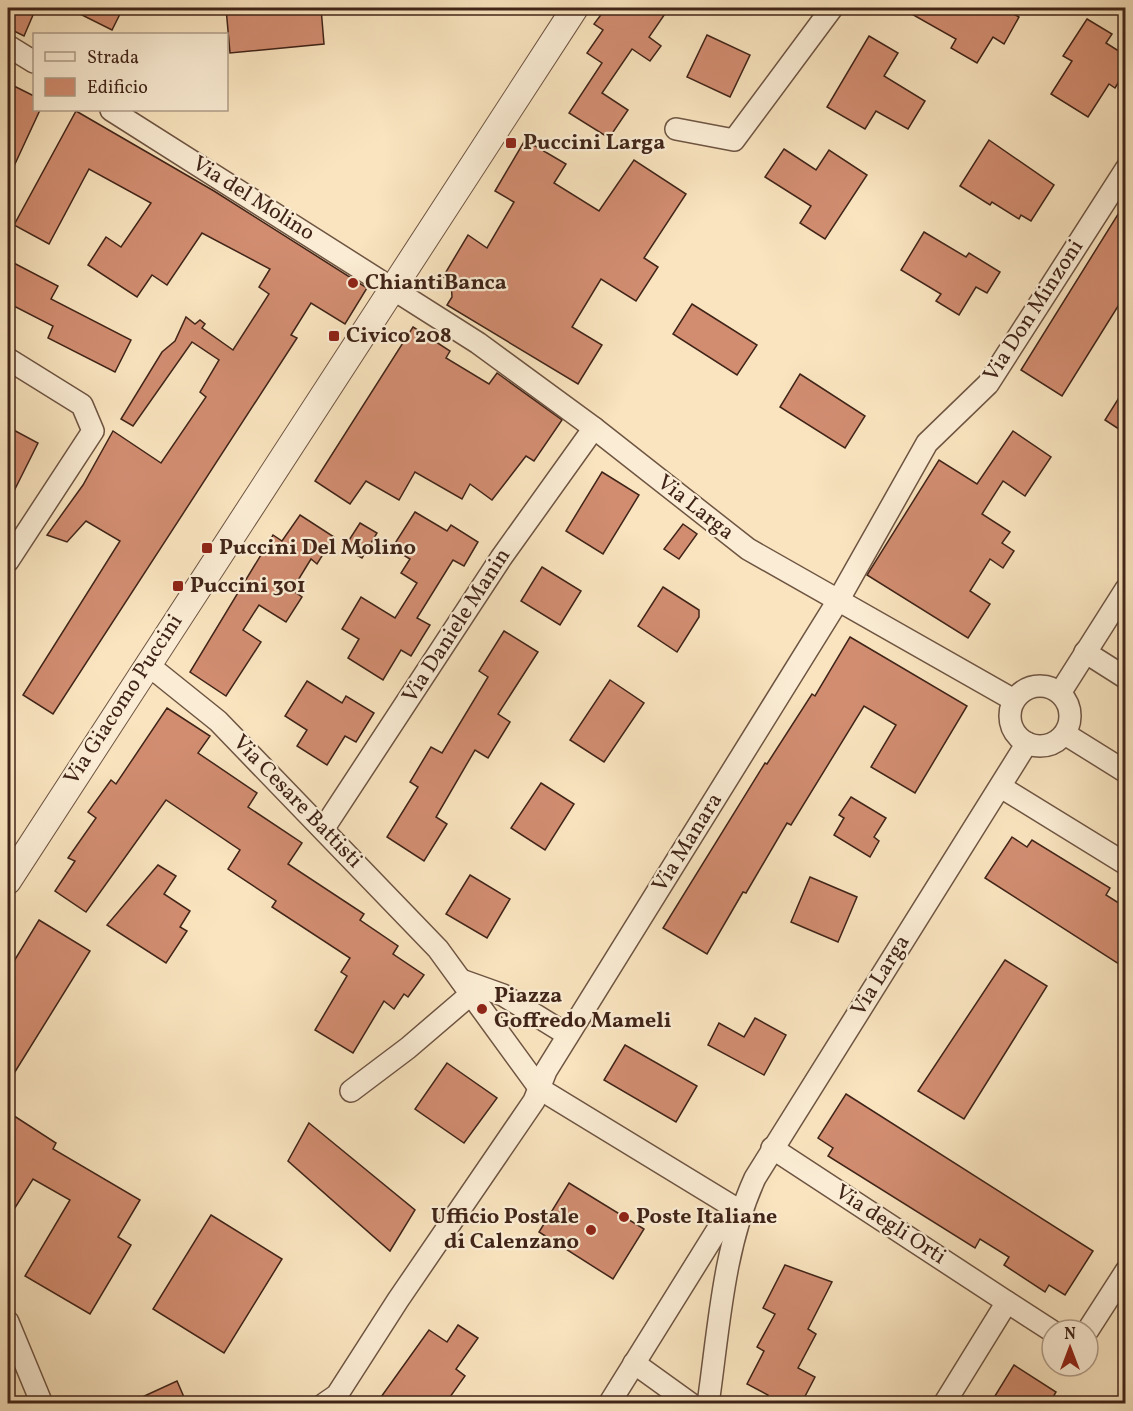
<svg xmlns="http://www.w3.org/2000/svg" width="1133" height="1411" font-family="Vollkorn,serif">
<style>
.building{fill:#d28d71;stroke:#402418;stroke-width:1.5}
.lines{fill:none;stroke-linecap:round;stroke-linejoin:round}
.minor-casing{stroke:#6e5442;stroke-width:24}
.tertiary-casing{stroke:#6e5442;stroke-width:28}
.minor{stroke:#fbedd5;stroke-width:21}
.tertiary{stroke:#fbedd5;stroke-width:26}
.poi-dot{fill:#8f2418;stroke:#fbedd5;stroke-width:2}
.labels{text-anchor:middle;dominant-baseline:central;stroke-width:4.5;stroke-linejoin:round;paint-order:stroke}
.poi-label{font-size:22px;font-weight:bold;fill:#402418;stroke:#fbedd5;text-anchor:start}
.street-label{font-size:22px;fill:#402418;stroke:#fbedd5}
</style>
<rect width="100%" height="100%" fill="#f9e4bf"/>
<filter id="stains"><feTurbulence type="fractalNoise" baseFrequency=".00333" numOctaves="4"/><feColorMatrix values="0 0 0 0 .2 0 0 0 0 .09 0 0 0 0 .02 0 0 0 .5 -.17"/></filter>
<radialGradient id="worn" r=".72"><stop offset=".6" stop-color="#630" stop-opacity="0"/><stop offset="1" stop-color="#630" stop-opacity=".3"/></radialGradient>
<g class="building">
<path d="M8 8H36L24 36 8 28Z"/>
<path d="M68 8H123L112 30Z"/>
<path d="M226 8H321L324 44 230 53Z"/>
<path d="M606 8H669L649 37 661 46 650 61 632 49 602 93 628 110 609 138 569 113 602 63 587 53 603 30 594 24Z"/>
<path d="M901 8H1002L1019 17 1004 44 993 37 977 63 951 48 956 39Z"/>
<path d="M1087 19 1112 34 1106 43 1125 55V72L1115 88 1109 84 1088 117 1051 94 1072 61 1063 56Z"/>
<path d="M707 35 750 55 730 97 687 77Z"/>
<path d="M869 36 898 53 884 76 925 101 908 129 876 111 865 129 827 107Z"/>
<path d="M8 83 34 96V110H40L8 179Z"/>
<path d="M76 111 214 191 367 288 345 324 311 303 291 335 297 338 53 714 23 695 120 541 86 521 67 542 47 535 83 485 113 431 161 463 206 397 200 392 219 360 192 342 133 426 121 419 162 352 175 341 186 317 195 324 200 320 205 324 202 328 233 350 269 294 259 287 270 269 202 233 167 285 152 275 137 297 88 265 106 237 121 247 151 203 89 169 49 244 14 225Z"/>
<path d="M525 140 566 164 554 183 599 211 634 160 686 194 644 258 658 267 636 301 601 279 572 327 602 345 578 384 447 305 452 297 451 281 443 277 468 235 487 248 514 202 495 191Z"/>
<path d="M989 140 1054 185 1031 221 1021 215 1019 219 992 202 990 205 960 186Z"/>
<path d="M784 149 816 170 829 150 867 175 825 239 800 223 811 206 765 177Z"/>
<path d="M1125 203V295L1062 396 1021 370Z"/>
<path d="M924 232 966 257 969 253 1000 272 987 293 976 287 959 315 936 301 941 294 901 270Z"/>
<path d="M8 260 58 286 51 299 131 340 115 372 48 338 53 326 8 303Z"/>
<path d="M692 304 757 345 737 375 673 334Z"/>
<path d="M413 327 450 351 446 358 489 384 497 373 562 420 534 461 526 456 492 500 470 484 462 499 415 472 399 500 366 481 350 504 315 481Z"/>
<path d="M800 374 865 416 845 448 780 407Z"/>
<path d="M1125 388V433L1105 420Z"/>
<path d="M8 427 38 443 8 503Z"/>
<path d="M1013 431 1051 457 1025 496 1003 481 982 514 1010 532 1002 543 1014 551 1003 568 990 559 970 591 990 604 968 638 867 575 939 460 977 484Z"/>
<path d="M602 472 639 495 603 554 566 531Z"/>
<path d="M415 512 447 531 451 525 478 542 464 566 453 560 417 618 430 625 411 656 401 650 383 680 348 658 359 639 342 629 361 597 395 618 417 583 401 573 410 559 392 548Z"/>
<path d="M300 515 334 537 317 564 311 559 292 590 302 597 286 622 259 605 243 630 261 642 226 696 190 672 273 535 282 541Z"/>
<path d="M360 523 377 533 362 558 344 548Z"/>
<path d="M683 524 697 534 679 559 664 549Z"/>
<path d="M542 567 581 591 560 625 521 601Z"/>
<path d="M663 587 699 610V617L677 652 638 626Z"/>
<path d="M504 631 538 652 498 714 510 722 488 758 475 750 436 817 447 824 424 861 387 837 418 787 410 782 431 747 442 753 488 677 479 671Z"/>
<path d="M850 637 967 706 915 793 871 767 896 725 864 706 791 825 787 823 746 893 743 892 707 954 663 928 765 763 767 764 812 694 815 696Z"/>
<path d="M610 680 644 703 604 762 570 740Z"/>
<path d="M307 681 342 703 346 696 374 713 356 742 345 736 327 765 297 746 307 730 285 716Z"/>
<path d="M167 708 210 736 198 753 257 793 248 807 302 843 288 864 364 914 360 920 398 946 393 954 424 975 408 997 404 994 394 1009 384 1001 353 1053 315 1030 347 976 341 972 350 958 272 907 276 901 228 869 240 850 166 800 86 912 55 891 75 861 68 858 96 818 88 812 111 780 116 784Z"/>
<path d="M541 783 574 804 545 850 511 828Z"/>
<path d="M851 797 886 818 874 837 879 841 870 857 834 835 844 818 839 815Z"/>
<path d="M1012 837 1027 847 1032 840 1110 888 1106 895 1125 907V968L985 878Z"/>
<path d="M158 865 176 876 164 894 190 911 180 927 187 931 166 963 107 925Z"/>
<path d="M470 875 510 899 487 938 446 914Z"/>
<path d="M810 877 857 897 838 942 791 922Z"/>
<path d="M39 920 90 951 8 1083V971Z"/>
<path d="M1005 960 1047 986 964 1119 918 1091Z"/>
<path d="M755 1018 786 1035 764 1075 708 1045 719 1023 744 1037Z"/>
<path d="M625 1045 697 1086 676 1122 604 1080Z"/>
<path d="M447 1063 497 1098 464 1143 415 1109Z"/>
<path d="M846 1094 1093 1251 1065 1295 1049 1285 1045 1292 1004 1265 1009 1257 980 1239 975 1248 828 1156 833 1148 818 1138Z"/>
<path d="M8 1112 56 1143 53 1149 140 1200 118 1237 131 1245 90 1314 25 1276 70 1200 33 1179 8 1219Z"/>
<path d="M309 1123 415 1210 390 1251 288 1161Z"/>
<path d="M569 1183 644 1229 613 1279 539 1232Z"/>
<path d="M211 1215 282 1259 224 1353 153 1309Z"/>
<path d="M785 1265 832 1282 808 1329 816 1334 798 1368 815 1377 801 1404H764L768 1395 747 1384 764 1351 757 1347 775 1314 763 1308Z"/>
<path d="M458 1325 478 1338 456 1369 465 1376 445 1404H376L429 1330 447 1342Z"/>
<path d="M1014 1365 1056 1392 1049 1404H990Z"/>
<path d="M177 1381 187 1404H127Z"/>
</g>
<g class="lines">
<g class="minor-casing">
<g id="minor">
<path d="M8 46 34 62"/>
<path d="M111 110 478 343 594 428 748 549 1014 700"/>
<path d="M676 129 734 140 832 8"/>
<path d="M8 359 82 405 93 431 8 561"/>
<path d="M1085 652 1126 678"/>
<path d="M147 664 218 721 438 949 540 1089 740 1211 716 1232 609 1404"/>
<circle cx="1040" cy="716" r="30"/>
<path d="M1060 693 1126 589"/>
<path d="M1065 734 1126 772"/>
<path d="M1001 787 1126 864"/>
<path d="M324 828 501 558 594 428"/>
<path d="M461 980 503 995 568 1035"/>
<path d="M351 1091 408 1048 471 994"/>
<path d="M772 1148 1007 1302 944 1404"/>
<path d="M1007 1302 1052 1331"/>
<path d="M8 1322 42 1404"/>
<path d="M1088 1330 1126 1271"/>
<path d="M634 1363 691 1404"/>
<path d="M324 1404 337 1395 398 1300 534 1101 546 1071 839 599 927 443 988 384 1126 169"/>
<path d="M708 1404C719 1328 723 1248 755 1178L1027 743"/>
</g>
</g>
<g class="tertiary-casing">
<path id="tertiary" d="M8 881 575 8"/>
</g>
<use href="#minor" class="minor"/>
<use href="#tertiary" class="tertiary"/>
</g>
<g class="poi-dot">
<rect x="505" y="137" width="12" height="12" rx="3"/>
<circle cx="353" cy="283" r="6"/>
<rect x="328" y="330" width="12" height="12" rx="3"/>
<rect x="201" y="542" width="12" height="12" rx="3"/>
<rect x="172" y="580" width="12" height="12" rx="3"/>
<circle cx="482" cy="1009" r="6"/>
<circle cx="624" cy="1217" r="6"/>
<circle cx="591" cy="1230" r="6"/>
</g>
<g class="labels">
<g class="poi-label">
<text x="523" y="143">Puccini Larga</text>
<text x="365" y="283">ChiantiBanca</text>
<text x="346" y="336">Civico 208</text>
<text x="219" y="548">Puccini Del Molino</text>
<text x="190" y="586">Puccini 301</text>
<text x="494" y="996">Piazza<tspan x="494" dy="25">Goffredo Mameli</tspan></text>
<text x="579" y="1217" text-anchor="end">Ufficio Postale<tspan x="579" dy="25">di Calenzano</tspan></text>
<text x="636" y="1217">Poste Italiane</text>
</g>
<g class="street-label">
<text transform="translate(253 199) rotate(32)">Via del Molino</text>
<text transform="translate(1034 311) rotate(-57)">Via Don Minzoni</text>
<text transform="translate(695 508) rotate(38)">Via Larga</text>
<text transform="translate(457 626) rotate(-57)">Via Daniele Manin</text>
<text transform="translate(124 700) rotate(-57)">Via Giacomo Puccini</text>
<text transform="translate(297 802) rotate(46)">Via Cesare Battisti</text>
<text transform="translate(688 843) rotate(-58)">Via Manara</text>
<text transform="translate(881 976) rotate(-58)">Via Larga</text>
<text transform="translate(890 1225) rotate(33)">Via degli Orti</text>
</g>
</g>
<rect width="1133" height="1411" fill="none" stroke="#f9e4bf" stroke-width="30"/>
<rect x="9" y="9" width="1115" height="1393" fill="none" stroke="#402418" stroke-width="3"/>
<rect x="15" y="15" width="1103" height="1381" fill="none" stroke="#402418" stroke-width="1.5"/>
<rect x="33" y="33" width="195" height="78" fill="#fbedd5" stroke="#b09d89" stroke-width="1.5"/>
<rect x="45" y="52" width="30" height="9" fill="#fbedd5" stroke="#b09d89" stroke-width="1.5"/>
<text x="87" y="63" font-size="18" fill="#402418">Strada</text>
<rect x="45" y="78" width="30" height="18" fill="#d28d71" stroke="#b09d89" stroke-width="1.5"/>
<text x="87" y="93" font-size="18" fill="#402418">Edificio</text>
<g transform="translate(1070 1348)"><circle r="28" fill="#fbedd5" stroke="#b09d89" stroke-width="1.5"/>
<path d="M0-4.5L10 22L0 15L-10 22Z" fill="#8f2418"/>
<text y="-9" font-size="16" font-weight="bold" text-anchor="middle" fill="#402418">N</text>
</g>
<rect width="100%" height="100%" filter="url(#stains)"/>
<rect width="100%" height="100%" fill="url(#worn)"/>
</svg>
